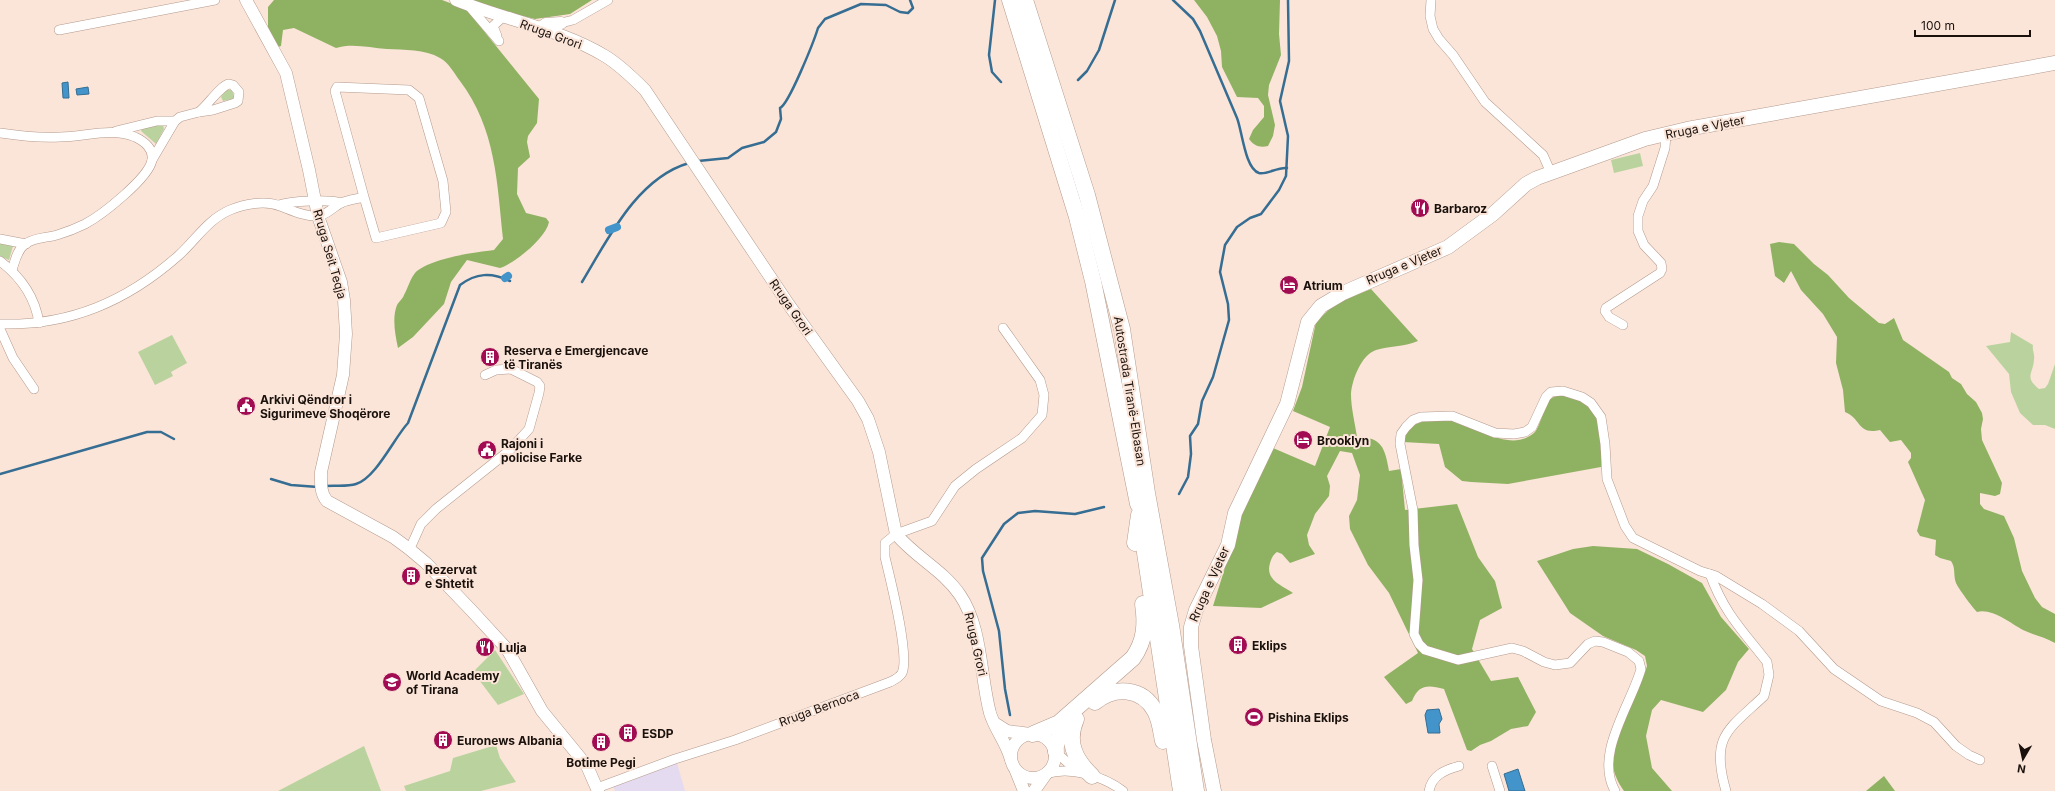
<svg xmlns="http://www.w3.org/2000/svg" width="2055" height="791" font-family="Inter,sans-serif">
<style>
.education{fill:#e5dbf0}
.green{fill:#bad39e}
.forest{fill:#8fb262}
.water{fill:#4294cb;stroke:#366d92}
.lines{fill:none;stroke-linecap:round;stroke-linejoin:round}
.stream{stroke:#366d92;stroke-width:2.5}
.canal{stroke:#4294cb;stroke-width:8}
.street-casing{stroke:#b49a8c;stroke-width:10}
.secondary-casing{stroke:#b49a8c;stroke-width:13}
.primary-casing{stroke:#b49a8c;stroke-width:15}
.highway-casing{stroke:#b49a8c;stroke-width:17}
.street{stroke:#fff;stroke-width:9}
.secondary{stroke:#fff;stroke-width:12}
.primary{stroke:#fff;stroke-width:14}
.highway{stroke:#fff;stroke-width:16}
.labels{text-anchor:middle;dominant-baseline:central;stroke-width:4;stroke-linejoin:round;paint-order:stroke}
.street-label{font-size:12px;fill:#1a110c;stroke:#fbe5d9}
.poi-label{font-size:12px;font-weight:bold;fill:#1a110c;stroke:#fbe5d9;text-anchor:start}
</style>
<rect width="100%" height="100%" fill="#fbe5d9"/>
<path class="education" d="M677 763 685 791H615L613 786Z"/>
<g class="green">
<path d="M226 90H232L234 97 233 99 223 101 221 97Z"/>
<path d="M158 125H163L164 129 156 144 141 131 142 129Z"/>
<path d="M1640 153 1643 166 1614 173 1611 160Z"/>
<path d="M0 243 13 246 9 260 0 256Z"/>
<path d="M2011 332 2033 345C2032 350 2035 354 2034 360 2033 374 2024 377 2039 389L2045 388 2048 384 2055 364V429L2045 425H2033L2020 413 2011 392 2009 374 1986 346 2010 342Z"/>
<path d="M172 335 187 363 171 372 173 376 155 385 138 352Z"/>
<path d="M495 650 524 694 498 705 473 672Z"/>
<path d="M496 745 500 758 516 782 481 791H406L404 786 450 771 453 758Z"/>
<path d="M364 746 381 791H278Z"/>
</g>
<g class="forest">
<path d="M274 0H442L466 9 539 99 537 123 528 136 527 142 530 157 518 168 517 194 526 213 546 218 549 222C546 238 515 263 500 268L467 260 451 282 444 304 413 337 398 348C395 334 392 318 397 305 399 302 403 298 404 295 408 288 410 279 415 273 428 259 475 252 494 250L503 239C497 182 496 129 460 81 454 73 449 63 440 58 425 49 404 50 387 49 370 48 353 43 336 48L294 28 283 30 281 46 278 47 268 32V7Z"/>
<path d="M473 0H592L570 14 535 19 490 8Z"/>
<path d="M1194 0H1280L1279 34 1281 55 1269 85 1268 95 1275 125 1273 136 1268 146C1260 148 1254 146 1249 139L1253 130 1264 117V106L1258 98 1237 97 1222 67 1221 51 1217 36 1207 17Z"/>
<path d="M1779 242 1794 244 1814 264 1828 275 1849 298 1879 323 1885 324 1894 318 1903 340 1949 372 1952 378 1961 384 1967 394 1976 402 1982 413 1983 419 1981 429 1982 440 2002 483 2000 494 1995 496 1980 493V504L1984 509 2004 516 2014 538 2022 571 2035 598 2042 607 2055 614V643C2045 637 2033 635 2023 630 2010 623 1992 608 1977 612 1973 608 1958 588 1956 583 1953 575 1956 568 1951 561L1940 558 1935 555 1936 540 1920 536 1917 531 1925 500 1908 462 1911 458V453L1901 440 1890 442 1880 430C1857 435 1862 419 1845 412L1843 390 1836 363 1837 337 1823 314 1801 290 1791 271 1784 283 1775 276 1770 244Z"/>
<path d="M1371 289 1418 341C1403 347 1389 346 1376 350 1361 355 1352 380 1351 394 1351 408 1355 423 1357 437 1382 437 1385 448 1389 471L1401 469 1405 510 1457 504 1478 557 1495 581 1502 608 1480 620 1472 649 1491 681 1518 677 1536 712 1528 726 1511 729 1491 741 1480 745 1471 751 1467 750 1444 689C1428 685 1419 684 1412 701L1406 704 1384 677 1418 653 1389 593 1368 565 1350 529 1349 516 1357 500 1360 475 1352 453 1340 451 1327 476 1330 486 1329 496 1315 514 1307 535 1309 545 1315 554 1290 563 1282 554 1277 552C1273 555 1272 557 1270 563 1265 580 1281 585 1293 593L1261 608 1213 606 1243 510 1273 448 1315 466 1330 427 1293 411 1302 387 1316 322 1336 303Z"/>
<path d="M1562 394C1603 404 1602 431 1601 467L1508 484 1471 482 1462 481 1445 467 1439 444 1403 442C1404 433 1408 428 1416 424 1429 418 1444 417 1458 422 1480 429 1513 453 1535 432 1539 428 1545 406 1549 399Z"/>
<path d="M1593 546 1637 549 1668 564 1702 583 1721 617 1749 649 1738 662 1726 690 1703 712 1661 700 1652 710 1646 736 1652 768 1672 791H1624C1617 781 1611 769 1613 756 1617 728 1638 695 1647 666L1645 656 1636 650 1603 636 1570 613 1537 561 1573 549Z"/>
<path d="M1884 776 1895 791H1866Z"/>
</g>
<g class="water">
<path d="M68 82 69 98H63L62 83Z"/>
<path d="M88 87 89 94 77 95 76 89Z"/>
<path d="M1439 709 1442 719 1439 724 1440 733H1428L1425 715 1427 710Z"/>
<path d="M1518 769 1525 791H1509L1504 774Z"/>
</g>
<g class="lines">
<g class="stream">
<path d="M995 0 989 55 992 72 1001 82"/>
<path d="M1173 0 1193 19 1200 31 1237 118C1242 130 1245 169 1259 173 1267 175 1277 167 1287 168"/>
<path d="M1078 80 1087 71 1099 50 1115 0"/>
<path d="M698 161 728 158 742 148 764 142 776 132 781 119 780 108C789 104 814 41 818 28L825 19 861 4 886 5 900 12 908 13 913 8 910 0"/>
<path d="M582 282C608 239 637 178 689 163"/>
<path d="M0 474 147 432H161L174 439"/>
<path d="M271 479 291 485 318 487"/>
<path d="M325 486C335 485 347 487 356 484 376 478 394 438 408 423L460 285C476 273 491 272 510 281"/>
<path d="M1179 494 1188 477 1191 454 1190 436 1198 424 1202 401 1213 377 1229 320 1228 304 1220 272 1225 245 1237 227 1250 218 1261 214 1279 190 1286 176 1288 136 1280 101 1289 61 1288 0"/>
<path d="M1010 715 1005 689 999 631 983 571 982 558 1004 524 1018 513 1035 511 1075 514 1104 507"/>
</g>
<g class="canal">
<path d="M609 230 617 227"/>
<path d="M505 278 508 276"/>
</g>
<g class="street-casing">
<g id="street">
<path d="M1431 0 1430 16 1433 29 1439 39 1453 55 1485 102 1543 155 1551 173"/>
<path d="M469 6 499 41"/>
<path d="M557 27 561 23 573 20 608 0"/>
<path d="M59 30 215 0"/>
<path d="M497 36 493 26 503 17"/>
<path d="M229 84 233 85 239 92 238 101 235 103 213 110 199 112C208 105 220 86 229 84Z"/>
<path d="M116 131 157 121H175L180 117 199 112"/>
<path d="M0 133C20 136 40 138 60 137 85 137 111 127 135 137 144 141 154 149 152 160 149 178 102 215 85 224 77 228 67 232 57 235 47 238 35 237 25 244 17 250 15 261 12 270"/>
<path d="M152 160 175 121"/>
<path d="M279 205C291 201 328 199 341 203"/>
<path d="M0 239 26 244"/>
<path d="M0 261C21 277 35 296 39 323"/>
<path d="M0 324C70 326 127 301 178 256 196 240 207 220 230 210 244 204 265 200 280 206 291 210 305 217 318 216 327 215 333 207 341 203 348 200 357 199 364 197L335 91 337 87 409 90 419 98 443 181 446 212 441 223 376 238 364 197"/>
<path d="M1623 325 1609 317 1605 311 1606 308 1660 273 1662 269 1661 263 1644 245 1638 231V216L1643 201 1653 186 1665 148 1666 134"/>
<path d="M0 329 13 358 34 389"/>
<path d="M408 548 412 544 421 524 436 509 510 450 529 429 539 393 540 386 537 382 511 369 496 370 485 375"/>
<path d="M1710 574C1724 613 1743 631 1767 662L1769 675 1764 696C1728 730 1710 736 1726 791"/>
<path d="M1056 752 1068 763 1081 771"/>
<path d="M1492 766 1500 791"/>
<path d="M1046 774C1070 766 1103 776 1123 791"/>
<path d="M597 788 675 759 735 740 890 682C894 680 899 678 902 673 910 656 890 578 885 557V543L896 534 932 521 955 486 976 469 1022 438 1042 415 1044 395 1040 380 1003 328"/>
<path d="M1429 791C1432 775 1445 770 1459 766"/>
<path d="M1615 791C1594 754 1631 705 1641 669L1639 661 1628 652 1603 642 1595 641 1588 644 1570 663 1555 665 1544 662 1523 651 1512 648 1458 660 1425 650 1419 644 1414 634 1418 580 1414 545 1413 510 1400 444 1401 434 1406 427 1413 420 1421 417 1452 416 1495 433 1514 434 1525 432 1532 427 1546 397 1551 392 1563 391 1582 397 1591 403 1601 417 1605 444 1607 479 1625 526 1633 538 1700 571 1716 576 1762 604 1799 631 1834 669 1881 701 1917 713 1934 722 1956 746 1969 755 1980 760"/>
</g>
</g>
<g class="secondary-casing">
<g id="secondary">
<path d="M246 0 286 73 309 170 318 216 341 282 344 300 346 334 343 375 321 472C321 482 320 493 327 501L393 537 408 548 426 563 472 611 507 649 542 711 587 766 598 791"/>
<path d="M456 0C505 20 560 29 605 56 620 65 633 78 645 90L789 305 858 401 868 419 879 452 896 534C915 557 943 570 960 595 982 627 980 675 990 713 995 730 1007 743 1011 760"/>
<path d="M539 29 546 24 561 23"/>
<path d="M996 724 1007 731 1030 734"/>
<circle cx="1033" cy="756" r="22"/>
<path d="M1016 771 1024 791"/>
<path d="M1034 791 1046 774"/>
</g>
</g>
<g class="primary-casing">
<path id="primary" d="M1214 791 1204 740 1191 646V627L1196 610 1228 545 1235 513 1287 404 1308 322 1321 306 1343 293 1448 247 1493 214 1526 184 1537 178 1645 139 1687 129 2055 63"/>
</g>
<g class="highway-casing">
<g id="highway">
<path d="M1010 0 1077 217 1093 281 1138 504"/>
<path d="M1025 0 1087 195 1122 329 1147 493 1171 625 1196 791"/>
<path d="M1142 533 1181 791"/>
<path d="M1135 543 1139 515"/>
<path d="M1095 702C1114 686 1142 687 1155 711 1160 720 1161 731 1163 741"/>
<path d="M1076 719C1066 742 1075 760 1092 776"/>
<path d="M1033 734 1059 723 1133 658C1145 641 1146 624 1143 604"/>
<path d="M1056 752C1054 740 1065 727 1074 720"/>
</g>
</g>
<use href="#street" class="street"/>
<use href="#secondary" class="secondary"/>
<use href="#primary" class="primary"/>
<use href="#highway" class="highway"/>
</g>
<defs>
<g id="restaurant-disc" transform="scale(1)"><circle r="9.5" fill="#a10c52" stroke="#fbe5d9"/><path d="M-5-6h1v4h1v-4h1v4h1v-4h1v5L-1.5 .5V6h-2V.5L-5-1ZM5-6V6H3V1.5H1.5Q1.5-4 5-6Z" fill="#fff"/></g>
<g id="hotel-disc" transform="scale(1)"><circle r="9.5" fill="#a10c52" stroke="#fbe5d9"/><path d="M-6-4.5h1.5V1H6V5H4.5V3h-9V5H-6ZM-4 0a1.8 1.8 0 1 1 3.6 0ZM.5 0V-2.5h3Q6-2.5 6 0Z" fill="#fff"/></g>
<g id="building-disc" transform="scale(1)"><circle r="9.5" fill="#a10c52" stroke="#fbe5d9"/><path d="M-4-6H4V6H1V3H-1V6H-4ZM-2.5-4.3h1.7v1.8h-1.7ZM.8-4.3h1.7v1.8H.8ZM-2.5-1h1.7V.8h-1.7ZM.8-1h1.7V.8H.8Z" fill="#fff"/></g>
<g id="civic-disc" transform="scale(1)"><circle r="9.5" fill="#a10c52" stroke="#fbe5d9"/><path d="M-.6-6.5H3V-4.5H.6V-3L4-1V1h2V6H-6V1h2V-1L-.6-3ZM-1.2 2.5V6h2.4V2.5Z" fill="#fff"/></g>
<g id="school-disc" transform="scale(1)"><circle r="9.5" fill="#a10c52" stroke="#fbe5d9"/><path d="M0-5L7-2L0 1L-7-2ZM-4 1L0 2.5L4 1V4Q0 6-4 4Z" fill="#fff"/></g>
<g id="stadium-disc" transform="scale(1)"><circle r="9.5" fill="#a10c52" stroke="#fbe5d9"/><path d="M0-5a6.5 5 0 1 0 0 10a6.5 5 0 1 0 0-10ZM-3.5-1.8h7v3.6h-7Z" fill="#fff"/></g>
</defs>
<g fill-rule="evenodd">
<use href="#restaurant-disc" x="1420" y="208"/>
<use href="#hotel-disc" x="1289" y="285"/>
<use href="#building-disc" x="490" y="357"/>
<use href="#civic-disc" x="246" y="406"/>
<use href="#hotel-disc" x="1303" y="440"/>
<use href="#civic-disc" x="487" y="450"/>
<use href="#building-disc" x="411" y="576"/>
<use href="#building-disc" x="1238" y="645"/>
<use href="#restaurant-disc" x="485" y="647"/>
<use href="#school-disc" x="392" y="682"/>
<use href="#stadium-disc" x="1254" y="717"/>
<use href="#building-disc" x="628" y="733"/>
<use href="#building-disc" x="443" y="740"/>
<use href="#building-disc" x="601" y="742"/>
</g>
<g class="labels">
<g class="street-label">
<text transform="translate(551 34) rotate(20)">Rruga Grori</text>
<text transform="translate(1705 127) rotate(-11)">Rruga e Vjeter</text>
<text transform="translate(330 254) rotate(74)">Rruga Seit Teqja</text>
<text transform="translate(1404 265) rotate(-23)">Rruga e Vjeter</text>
<text transform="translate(791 307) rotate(55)">Rruga Grori</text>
<text transform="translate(1130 391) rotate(81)">Autostrada Tiranë-Elbasan</text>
<text transform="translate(1209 584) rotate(-66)">Rruga e Vjeter</text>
<text transform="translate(976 644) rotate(77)">Rruga Grori</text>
<text transform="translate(819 708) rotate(-20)">Rruga Bernoca</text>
</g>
<g class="poi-label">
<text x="1434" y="208">Barbaroz</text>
<text x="1303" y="285">Atrium</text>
<text x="504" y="350">Reserva e Emergjencave<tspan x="504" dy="14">të Tiranës</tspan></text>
<text x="260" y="399">Arkivi Qëndror i<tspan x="260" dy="14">Sigurimeve Shoqërore</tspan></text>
<text x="1317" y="440">Brooklyn</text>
<text x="501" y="443">Rajoni i<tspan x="501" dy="14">policise Farke</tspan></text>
<text x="425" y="569">Rezervat<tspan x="425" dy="14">e Shtetit</tspan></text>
<text x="1252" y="645">Eklips</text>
<text x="499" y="647">Lulja</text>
<text x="406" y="675">World Academy<tspan x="406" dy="14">of Tirana</tspan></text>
<text x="1268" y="717">Pishina Eklips</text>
<text x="642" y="733">ESDP</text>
<text x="457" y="740">Euronews Albania</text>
<text x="601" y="762" text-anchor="middle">Botime Pegi</text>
</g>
</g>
<g transform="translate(2023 759) rotate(189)" stroke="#fbe5d9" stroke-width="3" paint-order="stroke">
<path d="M0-3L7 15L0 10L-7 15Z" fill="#1a110c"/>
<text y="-6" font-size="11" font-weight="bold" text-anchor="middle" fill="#1a110c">N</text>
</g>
<path d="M1915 30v6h115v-6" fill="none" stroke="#1a110c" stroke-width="2"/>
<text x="1921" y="30" font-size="12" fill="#1a110c" stroke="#fbe5d9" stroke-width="3" paint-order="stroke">100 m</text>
</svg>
